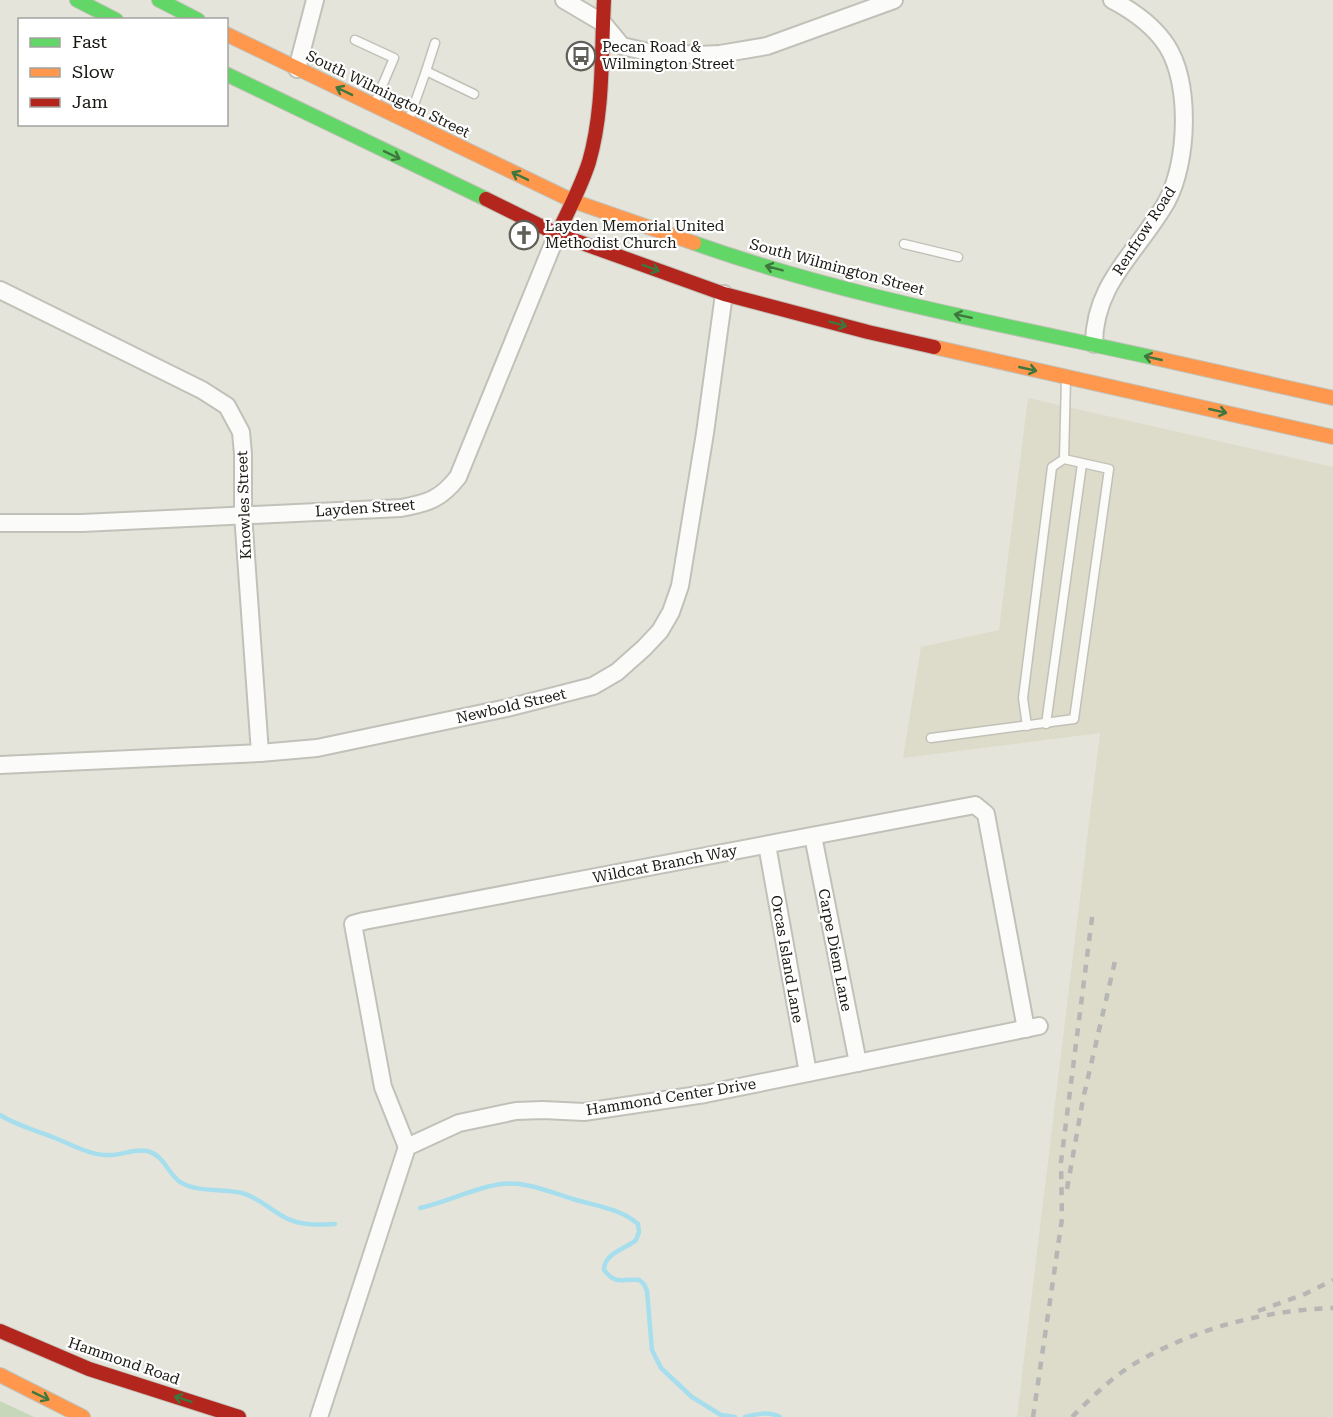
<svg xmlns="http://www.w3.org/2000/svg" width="1333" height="1417" font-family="'Roboto Serif',serif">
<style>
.built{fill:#dddbc9}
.green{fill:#c7d8ba}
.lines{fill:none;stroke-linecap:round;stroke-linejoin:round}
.stream{stroke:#a6deee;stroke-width:4.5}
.lane-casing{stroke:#c2c1b9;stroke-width:11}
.street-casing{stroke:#c2c1b9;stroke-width:20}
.fast-casing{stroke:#c2c1b9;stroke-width:16}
.slow-casing{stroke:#c2c1b9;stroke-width:16}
.jam-casing{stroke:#c2c1b9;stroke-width:16}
.lane{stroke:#fbfbf9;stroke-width:8}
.street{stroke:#fbfbf9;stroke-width:16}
.fast{stroke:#63d668;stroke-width:14}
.slow{stroke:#ff974d;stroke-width:14}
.jam{stroke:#b3261e;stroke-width:14}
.rail{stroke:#b6b6b4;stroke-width:4.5;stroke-dasharray:8 8;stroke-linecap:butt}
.oneway{stroke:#3e773d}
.labels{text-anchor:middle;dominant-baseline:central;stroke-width:4.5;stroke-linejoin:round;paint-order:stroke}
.poi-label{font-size:15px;fill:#191812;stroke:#fff;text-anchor:start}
.street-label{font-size:15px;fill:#191812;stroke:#fff}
</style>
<rect width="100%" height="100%" fill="#e5e4da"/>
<path class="built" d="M1028 398 1333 467V1417H1017L1100 733 903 758 921 647 999 630Z"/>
<path class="green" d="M0 1401 34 1417H0Z"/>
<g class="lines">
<g class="stream">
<path d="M0 1115C17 1126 36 1130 55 1138 73 1145 91 1156 111 1155 123 1155 135 1148 147 1151 164 1155 168 1174 180 1182 198 1193 222 1188 242 1193 260 1198 271 1211 286 1218 302 1226 318 1225 335 1224"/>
<path d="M420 1208C448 1202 473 1188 501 1184 526 1181 550 1192 573 1199 596 1206 619 1208 638 1224L639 1232 636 1240C626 1249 604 1253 604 1270 617 1286 621 1278 639 1280L644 1284 647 1291 652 1350 661 1368 692 1397 721 1415 735 1417"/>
<path d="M745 1417C756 1414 769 1411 780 1417"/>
</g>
<g class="lane-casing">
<g id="lane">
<path d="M355 40 394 58 374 105"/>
<path d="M426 71 435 43"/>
<path d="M408 122 426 71 474 94"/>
<path d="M904 244 958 257"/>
<path d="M1046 724 1082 464"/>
<path d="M1027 726 1023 698 1052 467 1064 459"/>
<path d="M931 738 1074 719 1109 469 1064 459 1066 378"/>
</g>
</g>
<g class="street-casing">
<g id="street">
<path d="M564 0 603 23 622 46 648 52 698 55 720 54 767 46 894 0"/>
<path d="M297 69 315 0"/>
<path d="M0 290 202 390 227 406 241 432 243 454V514L260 753"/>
<path d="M1094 344C1094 282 1140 250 1167 201 1188 162 1191 84 1167 46 1154 26 1133 11 1112 0"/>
<path d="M0 523H82L401 508C428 503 441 499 458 477L557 234"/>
<path d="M0 765 260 753 317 748 507 708 593 686 617 672 644 648 660 631 671 612 680 586 705 433 724 294"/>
<path d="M813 836 858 1063"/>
<path d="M767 845 808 1073"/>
<path d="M407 1147 383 1087 353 924 364 921 975 805 986 814 1026 1029"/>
<path d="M319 1417 407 1147 459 1123 516 1111 543 1110 584 1112 705 1094 1039 1026"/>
</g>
</g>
<g class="fast-casing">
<g id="fast">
<path d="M77 0 116 20"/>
<path d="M159 0 198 20"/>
<path d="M226 74 486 199"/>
<path d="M694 243C843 296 1001 324 1155 358"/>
</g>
</g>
<g class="slow-casing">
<g id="slow">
<path d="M226 34 573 201 694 243"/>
<path d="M934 347 1333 437"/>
<path d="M1155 358 1333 398"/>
<path d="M0 1375 83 1417"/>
</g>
</g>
<g class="jam-casing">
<g id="jam">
<path d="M486 199 557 234 724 294 868 332 934 347"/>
<path d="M557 234C569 210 581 187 589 162 604 110 601 54 604 0"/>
<path d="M0 1331 89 1369 239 1417"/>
</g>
</g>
<use href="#lane" class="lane"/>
<use href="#street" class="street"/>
<use href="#fast" class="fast"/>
<use href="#slow" class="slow"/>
<use href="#jam" class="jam"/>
<g class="rail">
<path d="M1067 1189 1083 1099 1116 957"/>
<path d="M1258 1311 1305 1294 1333 1280"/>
<path d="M1033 1417 1062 1219 1061 1162 1093 910"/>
<path d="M1072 1417C1092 1397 1114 1375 1139 1361 1197 1328 1266 1310 1333 1308"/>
</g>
</g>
<defs><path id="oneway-shaft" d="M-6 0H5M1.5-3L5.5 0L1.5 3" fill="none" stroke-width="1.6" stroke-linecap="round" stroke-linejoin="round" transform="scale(1.5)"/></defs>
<g class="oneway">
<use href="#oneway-shaft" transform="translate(344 91) rotate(-154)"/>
<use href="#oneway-shaft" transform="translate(392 155) rotate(26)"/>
<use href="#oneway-shaft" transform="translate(520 176) rotate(-154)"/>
<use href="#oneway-shaft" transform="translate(651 268) rotate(20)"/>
<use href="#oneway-shaft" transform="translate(774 268) rotate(-165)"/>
<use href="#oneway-shaft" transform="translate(963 316) rotate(-168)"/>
<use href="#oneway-shaft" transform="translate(838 324) rotate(15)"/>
<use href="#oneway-shaft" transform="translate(1153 358) rotate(-167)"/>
<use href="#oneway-shaft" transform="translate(1028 369) rotate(13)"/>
<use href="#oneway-shaft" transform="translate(1218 411) rotate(13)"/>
<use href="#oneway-shaft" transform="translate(41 1396) rotate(26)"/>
<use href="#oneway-shaft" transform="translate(183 1399) rotate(-162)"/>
</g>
<defs>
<g id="bus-ring" transform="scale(1.5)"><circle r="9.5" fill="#fff" stroke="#605f58" stroke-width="1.5"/><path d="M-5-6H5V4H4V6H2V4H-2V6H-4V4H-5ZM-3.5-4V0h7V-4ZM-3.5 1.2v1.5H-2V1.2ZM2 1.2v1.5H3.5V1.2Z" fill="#605f58"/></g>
<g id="church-ring" transform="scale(1.5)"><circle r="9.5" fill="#fff" stroke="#605f58" stroke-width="1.5"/><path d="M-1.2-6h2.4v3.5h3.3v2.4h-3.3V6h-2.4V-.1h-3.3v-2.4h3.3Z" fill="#605f58"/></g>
</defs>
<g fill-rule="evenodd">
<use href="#bus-ring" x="581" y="56"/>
<use href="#church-ring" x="524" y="235"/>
</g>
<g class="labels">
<g class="poi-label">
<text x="602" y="47">Pecan Road &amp;<tspan x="602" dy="17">Wilmington Street</tspan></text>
<text x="545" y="226">Layden Memorial United<tspan x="545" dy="17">Methodist Church</tspan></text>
</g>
<g class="street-label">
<text transform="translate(388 94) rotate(26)">South Wilmington Street</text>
<text transform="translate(1144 231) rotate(-57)">Renfrow Road</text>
<text transform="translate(837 267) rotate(15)">South Wilmington Street</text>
<text transform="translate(244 505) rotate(-92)">Knowles Street</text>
<text transform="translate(365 508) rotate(-4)">Layden Street</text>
<text transform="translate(511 706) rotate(-13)">Newbold Street</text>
<text transform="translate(665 864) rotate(-11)">Wildcat Branch Way</text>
<text transform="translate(835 950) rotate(79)">Carpe Diem Lane</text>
<text transform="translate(787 959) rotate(80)">Orcas Island Lane</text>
<text transform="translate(671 1097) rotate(-9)">Hammond Center Drive</text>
<text transform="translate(124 1361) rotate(19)">Hammond Road</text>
</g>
</g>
<rect x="18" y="18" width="210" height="108" fill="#ffffff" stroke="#a3a3a0" stroke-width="1.5"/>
<rect x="30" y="38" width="30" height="9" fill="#63d668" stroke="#a3a3a0" stroke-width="1.5"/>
<text x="72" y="48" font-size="18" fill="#191812">Fast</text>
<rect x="30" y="68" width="30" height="9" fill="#ff974d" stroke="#a3a3a0" stroke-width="1.5"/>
<text x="72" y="78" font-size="18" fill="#191812">Slow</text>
<rect x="30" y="98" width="30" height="9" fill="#b3261e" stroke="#a3a3a0" stroke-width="1.5"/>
<text x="72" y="108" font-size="18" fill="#191812">Jam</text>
</svg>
